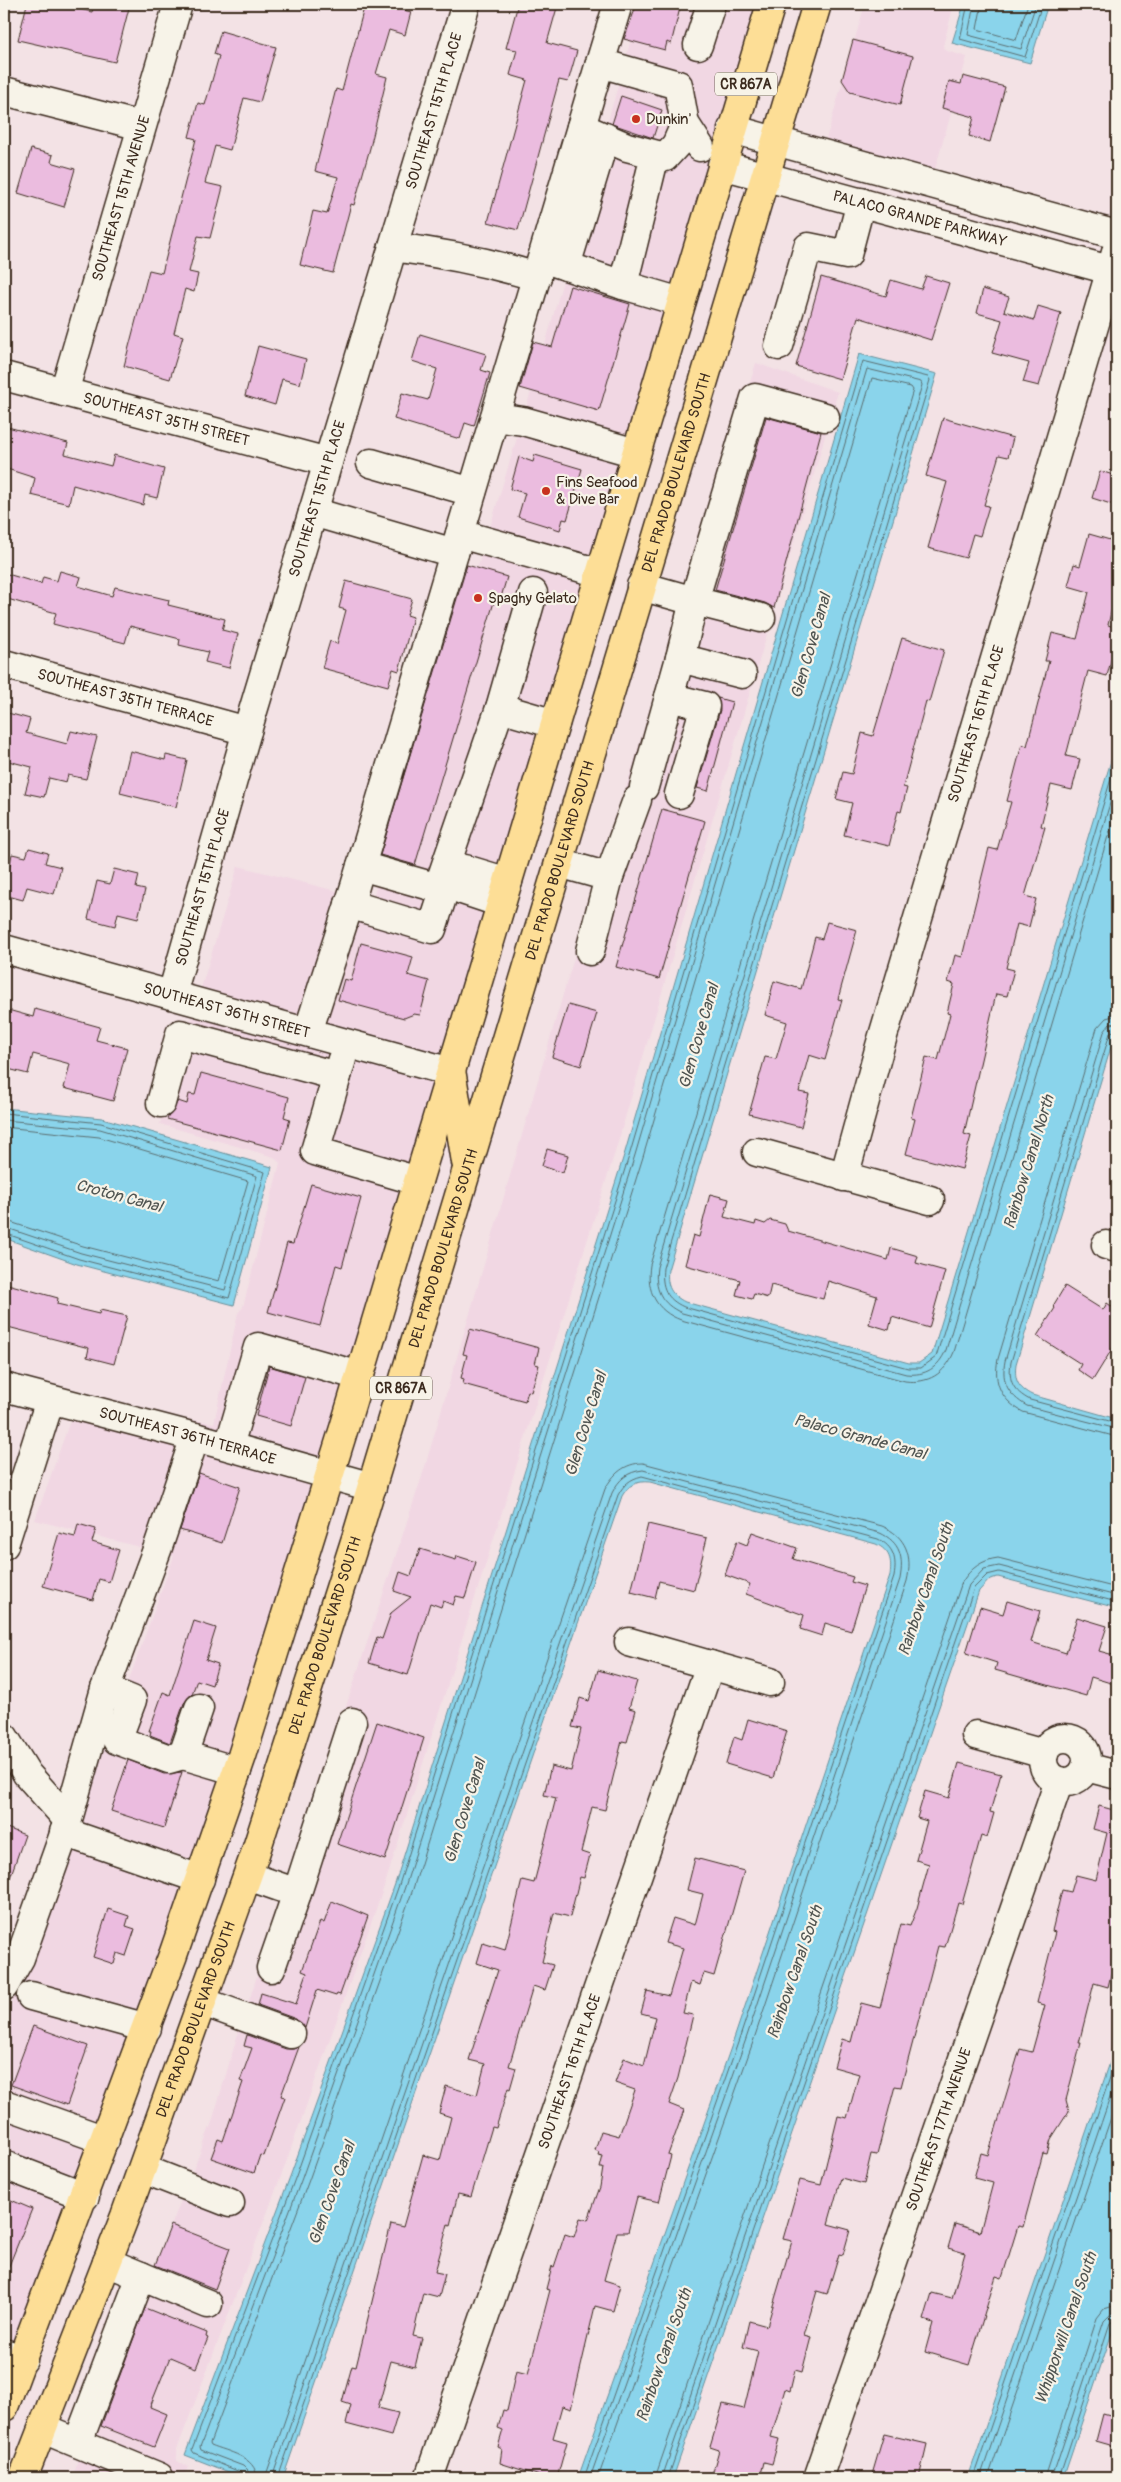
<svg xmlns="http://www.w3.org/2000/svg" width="1121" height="2482" font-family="Pangolin,sans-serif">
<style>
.built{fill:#f1d7e3}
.water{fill:#8ad4eb;stroke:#6a9099}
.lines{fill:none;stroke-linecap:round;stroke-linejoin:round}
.shore{stroke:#5b6e70;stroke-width:1}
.building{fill:#ebbcdf;stroke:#3b2a1e}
.minor-casing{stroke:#3b2a1e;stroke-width:31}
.major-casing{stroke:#3b2a1e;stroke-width:31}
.minor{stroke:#f7f3e8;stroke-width:28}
.major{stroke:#fdde96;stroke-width:28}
.poi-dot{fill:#c8321e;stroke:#f7f3e8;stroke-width:2}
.labels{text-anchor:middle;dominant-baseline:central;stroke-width:4.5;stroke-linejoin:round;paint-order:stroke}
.shield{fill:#f7f3e8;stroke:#73665b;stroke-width:1}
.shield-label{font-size:14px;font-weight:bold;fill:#3b2a1e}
.street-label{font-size:15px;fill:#3b2a1e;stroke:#f7f3e8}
.poi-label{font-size:15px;fill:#3b2a1e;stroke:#f7f3e8;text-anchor:start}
.water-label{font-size:16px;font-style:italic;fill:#4f5451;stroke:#f7f3e8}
</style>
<rect width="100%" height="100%" fill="#f3e2e5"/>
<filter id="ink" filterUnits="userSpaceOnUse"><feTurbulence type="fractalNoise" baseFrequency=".02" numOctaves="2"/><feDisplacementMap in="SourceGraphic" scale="10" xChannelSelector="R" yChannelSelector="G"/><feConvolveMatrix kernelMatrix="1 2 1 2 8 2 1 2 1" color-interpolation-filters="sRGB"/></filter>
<g filter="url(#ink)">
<g class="built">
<path d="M641 4H756L633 425 440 1072 232 1753 164 1951 4 2375V2024L174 1556 35 1520 76 1404 214 1423 238 1313 243 1307 280 1163 274 1157 160 1124 238 866 372 900 419 761 543 352Z"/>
<path d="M865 4H954L943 46 947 51 967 57 934 173 825 143Z"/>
<path d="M756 363 838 392 616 1149 386 1881 283 2171 176 2452 177 2461 188 2467 184 2478H72L212 2122 237 2037 424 1470 567 981Z"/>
</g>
<g class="water">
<path d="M964 4H1048L1030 63 952 43Z"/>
<path d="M859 354 937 374 668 1270C666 1286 671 1295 685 1302L909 1363H919L932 1354 1117 741V1027L1016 1364C1014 1380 1018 1388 1032 1395L1117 1419V1608L998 1577 990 1579 979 1591 673 2478H578L735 2036 890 1575C892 1560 890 1551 876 1544L650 1482C637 1481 629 1484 622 1496L283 2478H244L185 2455 291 2174 395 1884 625 1152Z"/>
<path d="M4 1108 102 1118 272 1167 234 1305 77 1264 4 1238Z"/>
<path d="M1117 2042V2318L1063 2478H968Z"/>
</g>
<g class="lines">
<g class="shore">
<path d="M968 4 960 39 1025 57 1042 4"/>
<path d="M974 4 968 35 1021 49 1036 4"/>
<path d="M982 4 977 29 1016 40 1028 4"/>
<path d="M1117 1015 1106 1018 1097 1028 998 1359C993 1383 1001 1400 1023 1412L1117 1437"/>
<path d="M1117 1023 1110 1024 1104 1032 1005 1361C1001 1382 1008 1395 1027 1406L1117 1429"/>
<path d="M1117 1029 1110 1033 1011 1362C1008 1381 1013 1391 1030 1400L1117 1423"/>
<path d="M4 1113 101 1123 265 1172 229 1298 79 1259 4 1233"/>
<path d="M4 1120 100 1129 257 1176 225 1290 81 1253 4 1227"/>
<path d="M4 1127 99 1137 248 1181 219 1281 83 1246 4 1220"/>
<path d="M243 2478 240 2472 194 2453 192 2450 296 2176 399 1885 630 1153 863 361 928 377 930 380 663 1268C661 1287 666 1299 684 1307L908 1368H921L936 1357 1117 759"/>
<path d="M250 2478 248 2471 243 2466 201 2450 200 2447 302 2178 405 1887 635 1155 867 369 921 382 922 385 657 1267C654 1289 661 1304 682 1313L906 1374C926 1376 938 1368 946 1350L1117 780"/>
<path d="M257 2478C256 2456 228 2452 211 2445L210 2443 309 2180 413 1889 643 1157 872 378 911 387 913 390 650 1265C646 1291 656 1311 681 1320L905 1381C928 1384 945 1374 954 1352L1117 806"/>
<path d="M265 2478 605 1489C613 1474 625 1463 643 1463L882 1526C906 1536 913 1556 907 1581L753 2042 598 2478"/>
<path d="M272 2478 612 1493C619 1479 627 1472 643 1470L880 1533C900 1542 904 1557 900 1579L746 2039 590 2478"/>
<path d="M278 2478 618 1495C624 1484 630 1479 642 1476L878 1539C894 1547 897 1559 894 1577L740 2037 584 2478"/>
<path d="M655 2478 962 1582C971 1568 982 1560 998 1558L1117 1588"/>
<path d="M662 2478 969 1585 984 1569 999 1566 1117 1596"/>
<path d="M668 2478 974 1588 987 1575 999 1572 1117 1602"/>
<path d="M973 2478 1117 2057"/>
<path d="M980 2478 1117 2077"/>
<path d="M988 2478 1117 2100"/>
<path d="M1045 2478 1097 2318 1104 2309 1117 2305"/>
<path d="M1052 2478 1104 2321 1110 2315 1117 2313"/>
<path d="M1059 2478 1110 2323 1117 2319"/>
</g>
</g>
<g class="building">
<path d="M27 4H59L92 12 94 4H130L115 62 18 40Z"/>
<path d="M365 4H382L411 12 405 35 389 30 376 74 387 77 370 148 354 205 351 204 333 273 300 265 313 211 327 214 338 177 315 171 336 89 342 91Z"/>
<path d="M518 4H558L547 43 577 51 568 82 559 80 518 230 488 222 527 80 510 75 517 50 506 48Z"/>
<path d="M637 4H681L671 44 667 42 665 50 624 39Z"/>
<path d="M221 31 276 47 260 102 244 98 230 150 215 146 205 183 223 187 210 238 198 236 189 272 198 274 194 292 185 289 174 333 183 336 170 379 124 366 149 270 162 273 196 139 189 137 198 103 205 105 219 56 214 54Z"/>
<path d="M853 40 913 56 900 105 850 92 842 80Z"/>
<path d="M963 76 1005 87 990 142 969 136 974 117 942 108 949 81 961 84Z"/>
<path d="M621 96 662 110 653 138 612 124Z"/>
<path d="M31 149 53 155 51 162 75 169 64 207 18 193Z"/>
<path d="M926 276 949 283 931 340 858 317 840 379 796 366 821 277 886 296 891 280 921 289Z"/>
<path d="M570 286 630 304 599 411 520 388 533 342 552 347Z"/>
<path d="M983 289 1009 297 1004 311 1034 320 1038 306 1061 313 1039 386 1023 382 1029 363 992 353 1002 320 977 313Z"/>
<path d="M420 334 486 354 481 370 490 373 474 426 465 423 460 439 394 419 402 393 428 400 437 369 412 361Z"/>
<path d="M258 346 306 359 300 384 282 379 275 405 245 396Z"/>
<path d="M766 417 821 432 774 608 765 603 715 590Z"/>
<path d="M943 418 1013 438 1008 457 999 455 984 505 989 506 980 536 973 534 966 558 928 548 947 482 926 476Z"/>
<path d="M4 426 68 443 65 454 111 466 114 455 164 469 157 498 145 495 143 505 73 485 69 504 31 495 35 478 4 468Z"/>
<path d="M535 455 582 469 567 520 563 519 560 530 518 517 525 493 510 489 519 457 533 462Z"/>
<path d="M1100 471 1117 476V506L1092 498Z"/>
<path d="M1089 534 1117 542V586L1108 625 1117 628V637L1107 676 1088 671 1066 756 1080 759 1072 790 1051 785 1041 826 1045 827 1025 896 1036 899 1029 927 1017 924 1006 968 1014 970 1007 996 996 994 964 1134 971 1136 962 1169 906 1154 915 1119 911 1118 926 1057 938 1060 950 1014 947 1013 954 984 948 982 955 955 962 957 989 848 997 850 1011 802 1007 801 1022 744 1027 746 1049 661H1045L1052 633 1077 639 1089 592 1068 586 1074 564 1080 566Z"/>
<path d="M467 565 507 577 499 604 494 602 415 865 380 855Z"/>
<path d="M60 571 81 577 78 586 112 596 115 587 169 600 168 605 225 619 222 630 238 634 229 668 205 662 208 652 179 645 180 639 130 626 125 643 53 624 56 613 4 598V573L41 584 43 577 57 581Z"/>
<path d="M346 581 412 599 407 615 413 617 399 671 393 669 388 686 322 668 330 641 337 644 346 610 339 608Z"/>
<path d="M902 638 944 650 929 702 926 701 903 787 907 788 901 812 898 811 889 846 844 835 852 803 836 799 843 772 852 774 862 733 873 736Z"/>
<path d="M718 698 732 702 708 791 697 788 720 710Z"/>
<path d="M4 712 30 719 26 733 67 744 71 731 97 737 86 779 68 775 66 782 49 778 44 797 25 793 32 767 4 760Z"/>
<path d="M130 751 165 760 166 755 187 760 176 807 120 793Z"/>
<path d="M662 809 705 821 659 979 616 967Z"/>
<path d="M29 848 48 853 45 863 61 867 54 894 27 887 23 900 4 895 12 854 26 857Z"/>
<path d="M114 869 139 875 136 888 145 890 138 918 118 913 115 926 88 919 97 881 110 884Z"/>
<path d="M827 922 857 930 838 999 842 1000 825 1060 809 1055 799 1092 809 1094 801 1127 749 1114 765 1057 776 1059 787 1022 765 1015 774 981 801 989 815 937 822 939Z"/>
<path d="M361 943 413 957 408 975 429 981 420 1015 414 1014 404 1018 338 1000 344 979 351 981Z"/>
<path d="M568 1005 597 1013 581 1066 552 1057Z"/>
<path d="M35 1009 100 1027 96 1040 127 1048 113 1101 64 1088 70 1064 33 1054 28 1074 4 1068V1027L8 1010 33 1017Z"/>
<path d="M201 1073 289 1097 284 1117 290 1119 282 1150 167 1119 178 1101 187 1104 189 1094 195 1095Z"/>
<path d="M547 1149 568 1155 563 1173 542 1166Z"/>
<path d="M311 1184 361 1198 342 1267 336 1265 320 1326 268 1312 287 1243 293 1244Z"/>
<path d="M710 1194 729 1199 724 1217 755 1225 756 1221 765 1224 770 1220 785 1224 788 1231 888 1260 891 1248 918 1256 916 1263 945 1271 929 1328 892 1317 889 1330 869 1324 877 1296 828 1281 823 1299 771 1285 768 1298 754 1294 752 1299 736 1295 740 1280 685 1265 693 1235 699 1237Z"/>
<path d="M4 1283 58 1298 57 1304 99 1314 100 1310 127 1316 114 1364 87 1357 89 1348 4 1326Z"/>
<path d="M1065 1286 1103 1310 1107 1303 1117 1310V1341L1093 1380 1078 1370 1081 1364 1037 1336 1055 1308 1053 1306Z"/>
<path d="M470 1329 539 1348 535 1364 539 1365 531 1392 528 1391 525 1401 463 1384 464 1379 461 1378 467 1355 463 1354Z"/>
<path d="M269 1366 305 1377 291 1426 256 1416Z"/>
<path d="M199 1473 240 1487 222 1543 180 1530Z"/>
<path d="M78 1524 96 1529 92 1542 119 1550 109 1582 99 1579 93 1600 43 1586 59 1533 75 1537Z"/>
<path d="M648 1524 707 1538 694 1590 659 1581 655 1598 631 1592Z"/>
<path d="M752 1532 797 1548 793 1559 853 1577 851 1582 865 1586 851 1631 825 1623 822 1636 800 1629 804 1615 746 1594 750 1584 725 1575 737 1541 747 1545Z"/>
<path d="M420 1549 456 1560 457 1556 476 1562 465 1598 456 1596 453 1605 443 1601 441 1607 430 1603 408 1675 369 1663 377 1637 382 1639 391 1613 411 1597 394 1591 400 1572 411 1576Z"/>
<path d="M1007 1601 1040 1611 1031 1642 1066 1653 1077 1617 1107 1626 1099 1651 1117 1656V1685L1091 1677 1086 1696 995 1670 997 1663 966 1653 980 1607 1003 1614Z"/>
<path d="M194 1621 216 1628 206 1660 218 1664 212 1685 197 1680 192 1694 184 1703 170 1743 150 1735 151 1731H149L163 1692 170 1695Z"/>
<path d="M598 1670 637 1681 629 1708 636 1710 627 1742 622 1741 605 1810 592 1807 581 1852 590 1855 584 1878 580 1877 570 1917 554 1913 542 1962 553 1965 545 1990 533 1986 509 2066 516 2068 510 2089 508 2088 496 2128 492 2127 471 2197 458 2194 450 2225 448 2224 435 2272 445 2274 439 2297 423 2293 413 2336 422 2338 415 2367 391 2361 378 2408 398 2413 391 2436 346 2424 351 2405 342 2402 352 2366 356 2367 391 2224 403 2227 423 2155 440 2160 451 2117 439 2113 446 2086 477 2095 485 2064 469 2060 498 1970 477 1963 483 1943 505 1950 522 1880 534 1883 556 1798 544 1795 551 1766 571 1771 581 1729 572 1727 580 1698 589 1701Z"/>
<path d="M748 1719 787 1731 773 1778 726 1764 734 1737 742 1740Z"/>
<path d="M377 1722 424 1738 385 1860 337 1844Z"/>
<path d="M128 1760 164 1774 182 1772 164 1828 111 1811Z"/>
<path d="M959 1763 1001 1774 990 1812 994 1813 987 1838 981 1836 962 1904 958 1903 945 1947 938 1946 901 2087 895 2086 877 2155 871 2154 864 2184 841 2178 828 2224 850 2230 843 2255 839 2254 827 2294 817 2291 804 2335 811 2337 802 2372 795 2370 790 2391 785 2389 771 2437 779 2439 772 2464 764 2462 760 2478H711L719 2450 710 2447 723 2404 744 2409 758 2351 743 2347 749 2321 767 2326 792 2241 783 2239 800 2180 821 2185 838 2116 847 2118 859 2074 834 2067 842 2039 851 2042 861 2003 880 2008 901 1924 910 1926 917 1908 929 1864 916 1860 927 1821 917 1818 925 1791 949 1798Z"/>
<path d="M1099 1806 1117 1811V1942L1112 1961 1114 1962 1108 1987 1094 1983 1079 2043H1081L1066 2100 1069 2111 1051 2139 1047 2154 1043 2153 1023 2227 1018 2226 1002 2278 996 2276 969 2365 925 2352 933 2323 924 2320 932 2293 952 2298 965 2253 948 2248 955 2224 980 2232 993 2183 974 2178 981 2153 988 2155 1020 2049 1032 2052 1045 2005 1037 2003 1055 1932 1052 1931 1062 1890 1071 1892 1076 1875 1096 1880 1107 1833 1093 1829Z"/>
<path d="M4 1827 25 1835 6 1889 4 1888Z"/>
<path d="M695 1858 744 1871 714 1976 704 1973 700 1985 691 1982 683 2013 693 2015 678 2078 669 2104 684 2110 668 2155 671 2156 659 2202 637 2197 628 2232H617L604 2280 620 2285 613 2311 595 2306 571 2409 562 2406 553 2438 567 2442 557 2478H546L500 2463 502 2449 498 2447 503 2430 498 2428 503 2410 507 2411 516 2371 528 2374 550 2290 546 2289 552 2266 554 2267 565 2234 574 2237 580 2218 588 2220 600 2187 603 2168H600L603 2156 598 2155 599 2152 595 2150 601 2131 619 2136 635 2090 615 2083 624 2058 644 2066 656 2017 641 2013 647 1991 669 1996 683 1948 665 1943 673 1918 695 1925 703 1894 687 1890Z"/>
<path d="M332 1901 368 1916 340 1995 337 1994 336 1996 317 1990 305 2028 296 2019 258 2005 261 1993 296 2004 307 1973 302 1971 320 1921 324 1923Z"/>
<path d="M108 1909 129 1916 126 1926 135 1929 126 1956 117 1953 114 1964 93 1957Z"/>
<path d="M33 2026 88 2046 67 2105 11 2085Z"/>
<path d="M247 2035 286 2049H293L299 2047 281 2096 285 2097 264 2156 260 2155 254 2173 211 2158 218 2139 223 2141 243 2082 240 2081 252 2048 244 2046Z"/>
<path d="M4 2197 32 2209 4 2278Z"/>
<path d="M171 2225 230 2248 215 2289 155 2265Z"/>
<path d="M145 2308 207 2333 206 2337 208 2338 196 2368 170 2357 150 2407 167 2414 154 2447 101 2426Z"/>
<path d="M1103 2414 1117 2418V2447L1096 2441Z"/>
<path d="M884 2434 927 2444 919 2478H871Z"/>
</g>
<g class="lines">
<g class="minor-casing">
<g id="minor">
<path d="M698 45 711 4"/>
<path d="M600 63 618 4"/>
<path d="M4 91 141 126"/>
<path d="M685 124 676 145 665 157 627 147 581 127 600 63 678 85 685 124 700 147"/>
<path d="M732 129 1117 235"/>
<path d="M655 155 623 285 681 302"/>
<path id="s1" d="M722 165 1117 272"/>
<path d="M393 247C442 253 489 262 537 277"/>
<path d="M548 260 623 285"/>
<path d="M566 266 605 137"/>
<path d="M779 346 808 247 847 255 861 202"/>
<path id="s2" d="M4 376 328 462"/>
<path id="s3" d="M64 392 178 4"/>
<path d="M495 417 523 421 636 453"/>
<path d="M371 463 472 492"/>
<path d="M313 512 454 553"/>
<path d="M460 534 600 573"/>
<path d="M641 586 694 601 755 398 825 417"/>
<path id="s4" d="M4 664 247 731"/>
<path d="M742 674 680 658 694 601 761 618"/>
<path d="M669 697 705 706 679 794"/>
<path d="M500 708 555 724"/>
<path d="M644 787 680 658"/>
<path d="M559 863 609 877 590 951"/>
<path d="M361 866 438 888 500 708 533 593"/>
<path d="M609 877 637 800"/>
<path d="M501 903 462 890 456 877 465 869 508 882"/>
<path d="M349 904 432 929 449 876"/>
<path id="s5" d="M4 949 451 1072"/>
<path id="s6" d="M172 994 247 731 466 4"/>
<path d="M308 1032 355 886 581 127"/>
<path d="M342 1059 315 1151 418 1181"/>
<path d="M161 1103 180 1034 337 1076"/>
<path d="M757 1152 930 1200"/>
<path id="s7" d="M844 1177 880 1046 1117 249"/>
<path d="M1106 1245 1117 1248"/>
<path id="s8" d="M4 1387 195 1437 372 1487"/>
<path d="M229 1446 258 1347 360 1376"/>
<path d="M4 1545 50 1400"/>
<path d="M629 1642 770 1682"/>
<path d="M105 1689 132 1700 117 1740 169 1759 183 1755"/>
<path d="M199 1708 183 1755 237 1771"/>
<path d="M976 1735 1044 1754"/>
<path d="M4 1737 27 1774 67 1819"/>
<circle cx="1065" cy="1760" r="22"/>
<path d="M1086 1767 1117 1775"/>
<path d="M64 1832 200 1879"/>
<path d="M248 1876 297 1893 271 1968"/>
<path d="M297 1893 352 1722"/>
<path d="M4 1986 20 1958 63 1837 105 1689 158 1547 195 1437"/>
<path d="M31 1996 147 2028"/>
<path d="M203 2002 291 2034"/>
<path d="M4 2104 105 2140"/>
<path d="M4 2165 85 2196"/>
<path d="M143 2169 230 2203"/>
<path d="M107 2262 208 2304"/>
<path d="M4 2353 23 2360"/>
<path d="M43 2429 159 2477"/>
<path d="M78 2442 141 2276"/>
<path id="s9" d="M429 2478 710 1665"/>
<path id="s10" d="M818 2478 1059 1781"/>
</g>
</g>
<g class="major-casing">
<g id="major">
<path d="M452 1076 466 1162"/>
<path d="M4 2407 173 1955 242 1756 344 1428 771 4"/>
<path id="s11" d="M23 2478 125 2216 255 1854 358 1532 817 4"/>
</g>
</g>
<use href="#minor" class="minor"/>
<use href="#major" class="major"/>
</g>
</g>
<g class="poi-dot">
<circle cx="636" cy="119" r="5"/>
<circle cx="546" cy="491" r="5"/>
<circle cx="478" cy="598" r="5"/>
</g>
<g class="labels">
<g class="shield">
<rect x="715" y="72.5" width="62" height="23" rx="4"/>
<rect x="370" y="1376.5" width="62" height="23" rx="4"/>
</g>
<g class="shield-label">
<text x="746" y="84">CR 867A</text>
<text x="401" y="1388">CR 867A</text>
</g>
<g class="street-label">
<text stroke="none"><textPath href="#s6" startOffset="921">SOUTHEAST 15TH PLACE</textPath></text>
<text stroke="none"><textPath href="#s3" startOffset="202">SOUTHEAST 15TH AVENUE</textPath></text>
<text stroke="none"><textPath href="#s1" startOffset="205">PALACO GRANDE PARKWAY</textPath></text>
<text stroke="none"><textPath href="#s2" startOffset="168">SOUTHEAST 35TH STREET</textPath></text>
<text stroke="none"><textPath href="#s11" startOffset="2110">DEL PRADO BOULEVARD SOUTH</textPath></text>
<text stroke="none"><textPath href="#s6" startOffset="516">SOUTHEAST 15TH PLACE</textPath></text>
<text stroke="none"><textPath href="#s4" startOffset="126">SOUTHEAST 35TH TERRACE</textPath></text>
<text stroke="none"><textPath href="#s7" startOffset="472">SOUTHEAST 16TH PLACE</textPath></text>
<text stroke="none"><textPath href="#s11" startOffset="1705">DEL PRADO BOULEVARD SOUTH</textPath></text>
<text stroke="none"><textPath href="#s6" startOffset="111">SOUTHEAST 15TH PLACE</textPath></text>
<text stroke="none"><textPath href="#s5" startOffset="231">SOUTHEAST 36TH STREET</textPath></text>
<text stroke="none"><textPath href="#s11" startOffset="1300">DEL PRADO BOULEVARD SOUTH</textPath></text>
<text stroke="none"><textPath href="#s8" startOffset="190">SOUTHEAST 36TH TERRACE</textPath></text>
<text stroke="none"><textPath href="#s11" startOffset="895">DEL PRADO BOULEVARD SOUTH</textPath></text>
<text stroke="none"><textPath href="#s11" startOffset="490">DEL PRADO BOULEVARD SOUTH</textPath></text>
<text stroke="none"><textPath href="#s9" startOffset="430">SOUTHEAST 16TH PLACE</textPath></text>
<text stroke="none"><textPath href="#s10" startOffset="369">SOUTHEAST 17TH AVENUE</textPath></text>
</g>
<g class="poi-label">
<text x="646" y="119">Dunkin'</text>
<text x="556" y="482">Fins Seafood<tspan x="556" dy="17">&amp; Dive Bar</tspan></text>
<text x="488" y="598">Spaghy Gelato</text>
</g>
<g class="water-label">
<text transform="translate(811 646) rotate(-74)">Glen Cove Canal</text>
<text transform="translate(699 1036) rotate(-74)">Glen Cove Canal</text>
<text transform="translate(1029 1162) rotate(-73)">Rainbow Canal North</text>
<text transform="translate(119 1196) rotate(15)">Croton Canal</text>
<text transform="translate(586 1424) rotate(-73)">Glen Cove Canal</text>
<text transform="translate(860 1437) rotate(15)">Palaco Grande Canal</text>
<text transform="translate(926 1589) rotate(-71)">Rainbow Canal South</text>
<text transform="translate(465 1811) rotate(-73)">Glen Cove Canal</text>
<text transform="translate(795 1972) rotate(-71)">Rainbow Canal South</text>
<text transform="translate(332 2193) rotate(-70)">Glen Cove Canal</text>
<text transform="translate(1066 2328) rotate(-71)">Whipporwill Canal South</text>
<text transform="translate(664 2355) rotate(-71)">Rainbow Canal South</text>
</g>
</g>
<rect width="1121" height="2482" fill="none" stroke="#f7f3e8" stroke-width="20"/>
<rect x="10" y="10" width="1101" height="2462" fill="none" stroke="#3b2a1e" stroke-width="2" filter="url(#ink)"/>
</svg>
